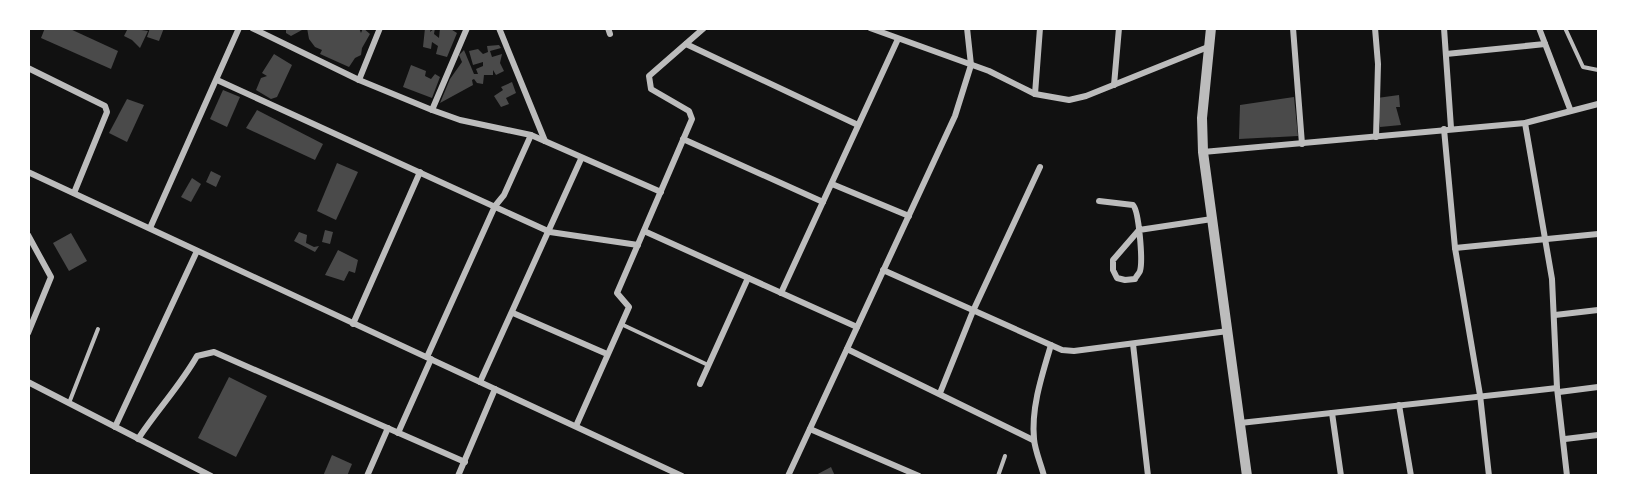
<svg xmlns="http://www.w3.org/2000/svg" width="1627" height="504" font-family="'Source Sans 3',sans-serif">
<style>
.building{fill:#4a4a4a}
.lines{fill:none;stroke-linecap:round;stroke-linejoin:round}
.service{stroke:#bcbcbc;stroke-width:4}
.minor{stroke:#bcbcbc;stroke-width:6}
.tertiary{stroke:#bcbcbc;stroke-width:10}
</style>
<rect width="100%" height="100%" fill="#111"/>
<g class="building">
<path d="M45 28H68L118 51 111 69 41 38Z"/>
<path d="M128 28 148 31 140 48 132 40 124 36Z"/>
<path d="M150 28H164L159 41 147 37Z"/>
<path d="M286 28H301L302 30 291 36 286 33Z"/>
<path d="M307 28H359L361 33 363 28 370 34 362 48 361 55 355 58 349 67 320 54 322 50 315 47 309 39Z"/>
<path d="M425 28H431L430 32 435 28 434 34 439 38 440 28H449L457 33 447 57 436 54 438 46 432 42 431 49 423 47Z"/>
<path d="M499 45 501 48 490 51 492 57 502 54 500 63 504 71 496 75 493 70V75H484L483 84 477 83 474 79 472 80 473 85 440 103 450 79 462 62 459 55 464 50 474 74H478L476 69 483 66V62L473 65 469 51 478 49 483 54 488 52 487 46Z"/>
<path d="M274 54 292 65 277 97 271 99 256 90 261 78 267 76 262 73Z"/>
<path d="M411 65 426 71 425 76 431 79 435 74 440 77 432 98 403 87Z"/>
<path d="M512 82 516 93 506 98 509 104 501 107 494 96 503 90 501 87Z"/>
<path d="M223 90 240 97 227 127 210 119Z"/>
<path d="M1399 95 1400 107H1396L1401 125 1380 127 1377 98Z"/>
<path d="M1294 97 1298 136 1239 139 1240 105Z"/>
<path d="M127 99 144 105 127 142 109 133Z"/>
<path d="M257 110 323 144 315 160 246 128Z"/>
<path d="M337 163 358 172 336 220 317 211Z"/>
<path d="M211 171 221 176 216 187 206 182Z"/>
<path d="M192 178 201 184 191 202 181 197Z"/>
<path d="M325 230 333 232 330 244 322 242Z"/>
<path d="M299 232 307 235 306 243 314 247 319 246 315 252 294 241Z"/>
<path d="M71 233 87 261 69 271 53 243Z"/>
<path d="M338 250 358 260 355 273 349 271 344 281 325 275Z"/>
<path d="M229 377 267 396 236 457 198 438Z"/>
<path d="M332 455 352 464 347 476H323Z"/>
<path d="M831 467 835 476H814Z"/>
</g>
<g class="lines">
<g class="service">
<path d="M1565 28 1583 67 1598 70"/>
<path d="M621 324 708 365"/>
<path d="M69 403 98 329"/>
<path d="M998 476 1005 456"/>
</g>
<g class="minor">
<path d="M252 28 359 80 432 110 460 120 531 135 661 192"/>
<path d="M499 28 545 141"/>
<path d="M608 28 610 34"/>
<path d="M870 28 989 71 1035 94 1069 100 1086 96 1208 47"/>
<path d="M1293 28 1302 144"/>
<path d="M1375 28 1378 64 1376 137"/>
<path d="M1444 28 1451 128"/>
<path d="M1539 28 1570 109"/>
<path d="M686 44 858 125"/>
<path d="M1446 54 1545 44"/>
<path d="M28 68 105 106 107 112 74 193"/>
<path d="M217 80 550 232 638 245"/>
<path d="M359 80 380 28"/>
<path d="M1114 85 1119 28"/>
<path d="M1035 94 1040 28"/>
<path d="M432 110 467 28"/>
<path d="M1525 123 1552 279 1557 388 1567 476"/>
<path d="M1444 129 1455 248"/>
<path d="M683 139 823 202"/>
<path d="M1203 152 1525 123 1598 104"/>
<path d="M28 172 682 476"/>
<path d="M832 184 909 216"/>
<path d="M1099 201 1133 205C1139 211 1143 261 1140 271 1140 272 1135 278 1135 279L1125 280 1117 278 1113 270V260L1139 230 1212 219"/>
<path d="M150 228 239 28"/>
<path d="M644 231 857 327"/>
<path d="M28 235 51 277 28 333"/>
<path d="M883 270 1062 350 1074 351 1228 331"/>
<path d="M781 293 898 39"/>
<path d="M513 313 607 354"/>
<path d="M1555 315 1598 310"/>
<path d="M353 324 420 172"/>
<path d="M1133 344 1148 476"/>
<path d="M847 349 1033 440"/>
<path d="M427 357 495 206 504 195 531 135"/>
<path d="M28 382 211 476"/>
<path d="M480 382 581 159"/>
<path d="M700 384 748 278"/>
<path d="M1559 392 1598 387"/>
<path d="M940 393 973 311 1040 167"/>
<path d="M1399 405 1411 476"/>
<path d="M1332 413 1341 476"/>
<path d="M1240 423 1557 388"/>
<path d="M576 426 629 307 617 293 692 119 689 111 651 89 649 76 704 28"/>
<path d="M115 427 197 251"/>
<path d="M810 429 919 476"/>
<path d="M398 433 431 359"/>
<path d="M138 439C157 410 180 386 197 356L214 352 465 462"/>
<path d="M1565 439 1598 435"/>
<path d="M367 476 388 428"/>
<path d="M458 476 495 389"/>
<path d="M788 476 955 116 971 65 967 28"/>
<path d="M1044 476C1041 464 1035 451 1034 439 1031 408 1042 375 1051 345"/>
<path d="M1489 476 1480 395 1455 248 1598 234"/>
</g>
<path class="tertiary" d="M1211 28 1202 118 1203 152 1247 476"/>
</g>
<rect width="1627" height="504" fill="none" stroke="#ffffff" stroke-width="60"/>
</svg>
